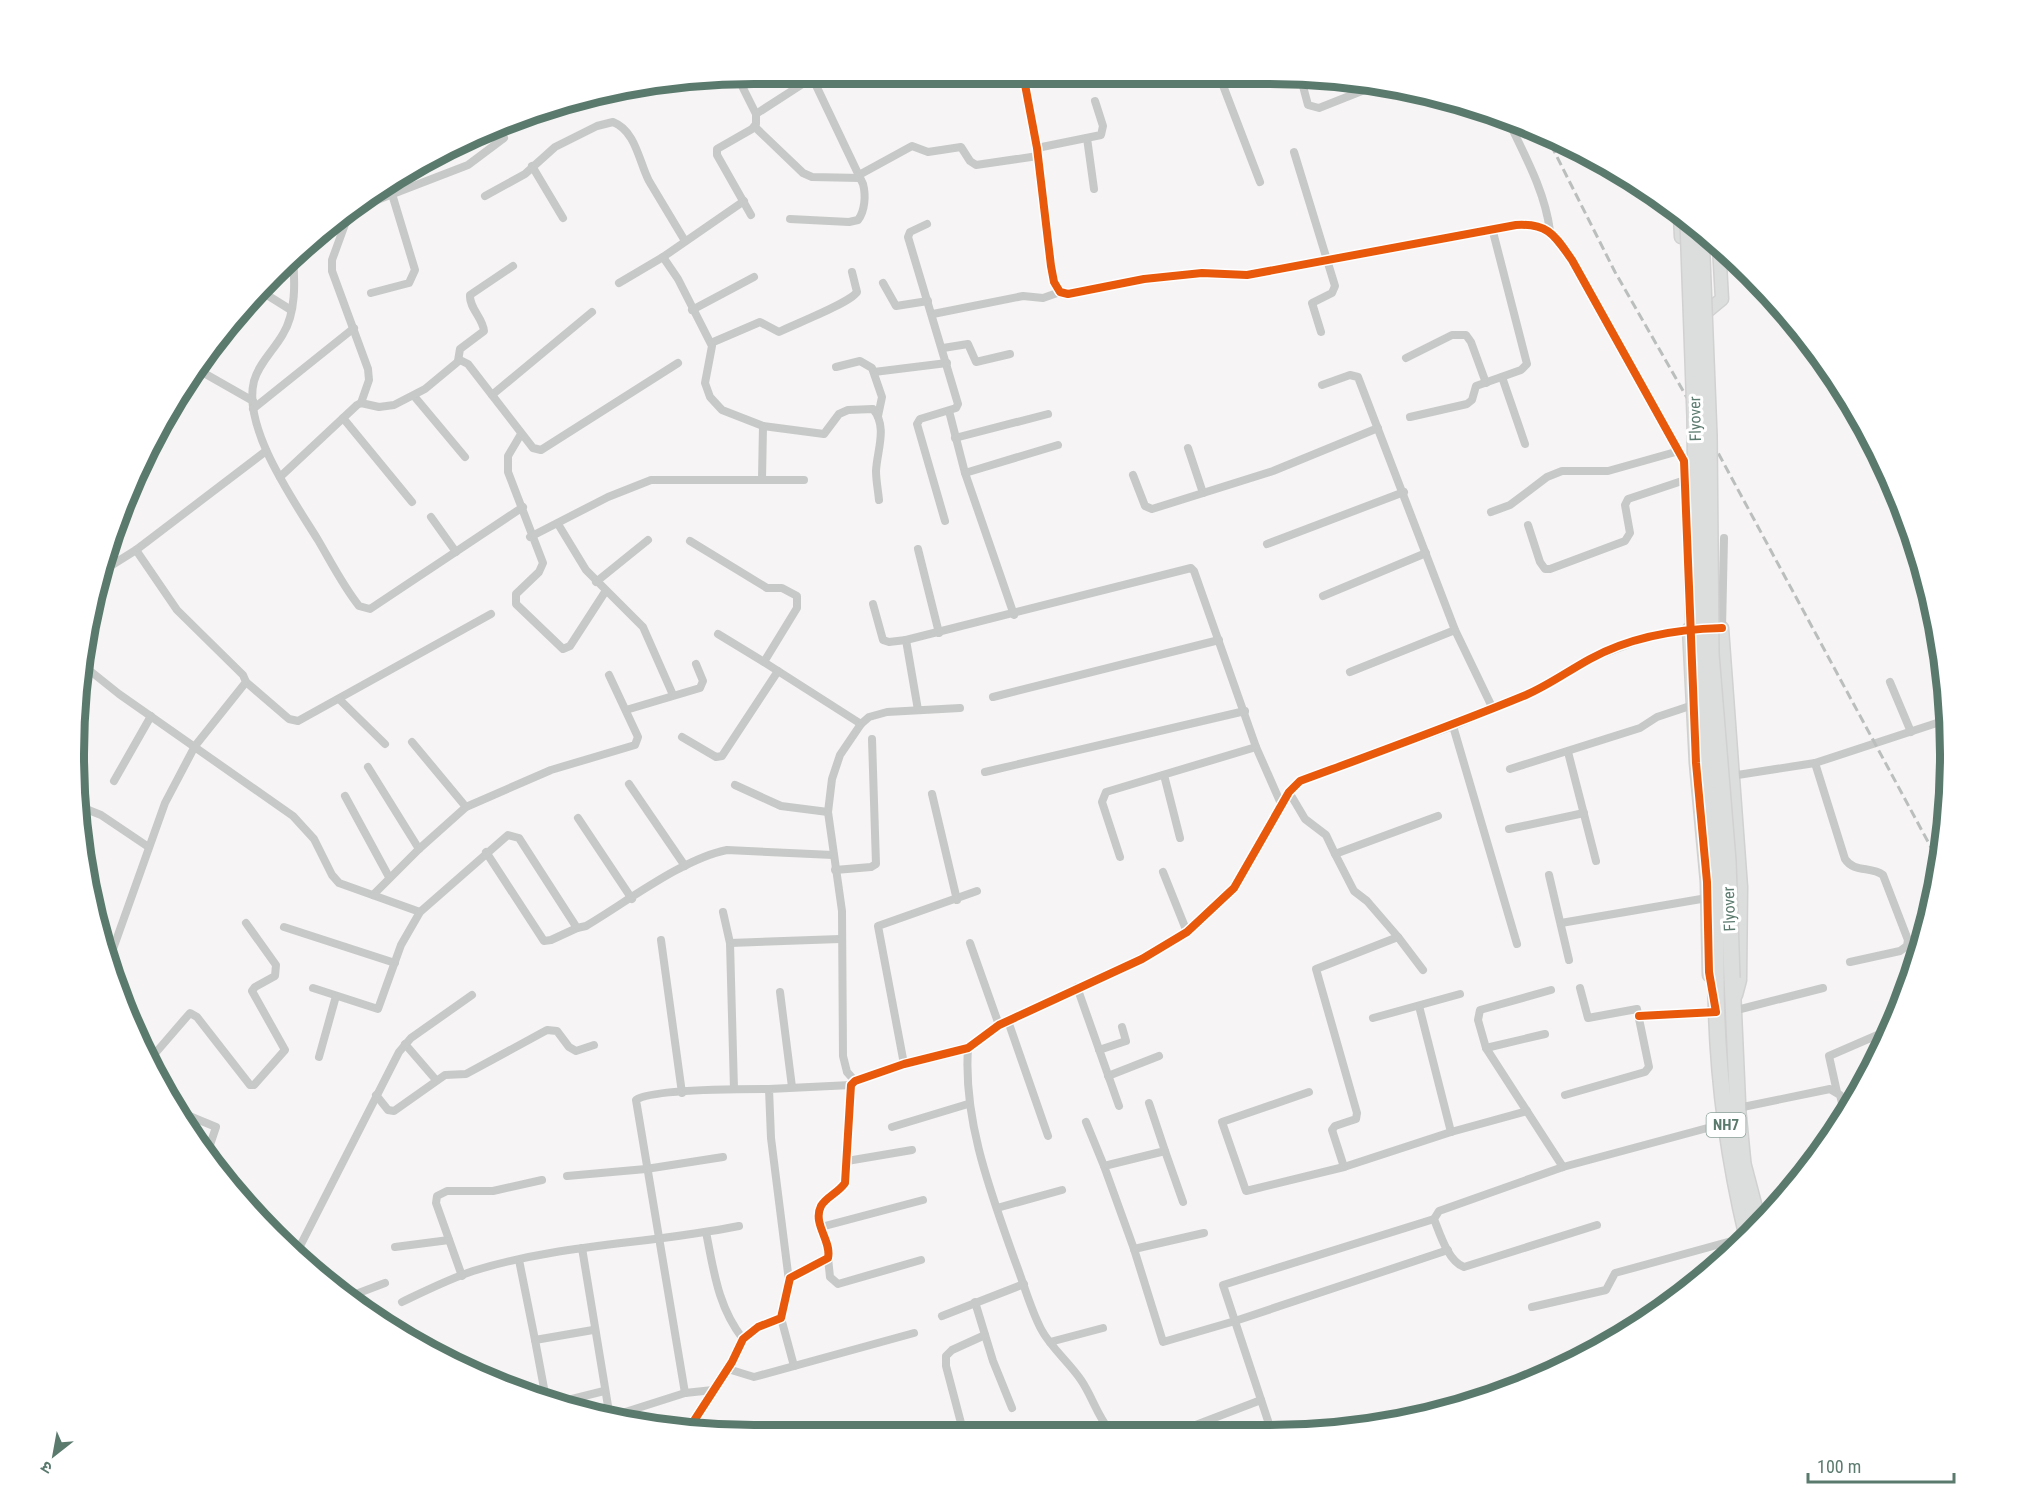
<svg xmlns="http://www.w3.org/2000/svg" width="2024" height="1509" font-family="'Roboto Condensed','Noto Sans Devanagari',sans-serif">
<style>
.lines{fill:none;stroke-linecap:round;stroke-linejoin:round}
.secondary-casing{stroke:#d0d1d0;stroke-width:15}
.highway-casing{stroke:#d0d1d0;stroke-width:18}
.street{stroke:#c6c9c7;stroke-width:8}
.secondary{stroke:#dcdedd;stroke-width:12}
.highway{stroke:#dcdedd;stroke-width:15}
.rail{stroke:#babebd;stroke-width:3;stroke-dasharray:9 4.5;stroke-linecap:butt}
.highway-bridge-casing{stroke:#d0d1d0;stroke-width:18;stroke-linecap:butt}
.highway-bridge{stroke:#dcdedd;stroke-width:15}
.cycleway-casing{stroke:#fff;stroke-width:11}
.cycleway{stroke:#e8590c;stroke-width:8}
.labels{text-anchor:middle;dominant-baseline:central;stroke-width:6;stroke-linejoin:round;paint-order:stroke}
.shield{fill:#fff;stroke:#8ca29a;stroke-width:1.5}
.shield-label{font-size:15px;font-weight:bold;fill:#5b7a6e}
.street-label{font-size:16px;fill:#5b7a6e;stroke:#fff}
.rim{fill:none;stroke:#5b7a6e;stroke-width:8}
</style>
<rect width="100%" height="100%" fill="#f6f4f4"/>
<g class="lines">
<g class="secondary-casing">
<g id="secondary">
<path d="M1680 215 1681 237"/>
<path d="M1699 318 1722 299 1719 246"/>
<path d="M1709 975 1707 882 1696 763 1689 629 1722 628 1741 887 1740 980 1736 995"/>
</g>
</g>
<g class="highway-casing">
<g id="highway">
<path d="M1732 978 1738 1113 1743 1164 1759 1225"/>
<path d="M1716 979C1716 1066 1727 1152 1747 1236"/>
</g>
</g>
<g class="street">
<path d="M1219 75 1260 182"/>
<path d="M1300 75 1308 105 1319 108 1372 87"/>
<path d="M737 76 756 114"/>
<path d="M1507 118C1524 154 1545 191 1550 231"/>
<path d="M755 127 803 173 812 177 860 178"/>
<path d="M1087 138 1094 189"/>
<path d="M1037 148 1101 135 1103 126 1095 101"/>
<path d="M1294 152 1335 286 1332 293 1312 303 1321 332"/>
<path d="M532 166 563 218"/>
<path d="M859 175 912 146 928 152 961 147 970 161 976 165 1038 156"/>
<path d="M485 196 525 174 555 147 597 126 613 122C636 131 639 162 649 181 661 201 673 221 685 241"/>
<path d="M359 207 468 165 504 138"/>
<path d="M751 215 717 155V149L752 129 756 124V114L818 74"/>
<path d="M348 216 332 260V271L368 369 369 380 361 403"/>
<path d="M790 219 849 222 858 220C865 211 866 195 863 184L812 77"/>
<path d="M927 224 910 232 908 237 958 404 956 408 920 419 917 424 945 521"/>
<path d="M663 257 744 201"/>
<path d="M293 258C295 282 296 313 283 334 274 350 259 363 254 381 242 428 294 501 318 540 331 562 343 586 359 606L370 609 523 507"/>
<path d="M619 283 663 257 678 279 712 346 705 383 710 397 722 410 763 426 762 479"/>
<path d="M883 283 896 306 928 301"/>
<path d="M259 290 291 310"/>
<path d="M371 293 409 283 415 270 392 194"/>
<path d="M692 310 754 277"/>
<path d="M933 314 1023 296 1043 298 1060 292"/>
<path d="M711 343 760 322 779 332C795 324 850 303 857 292L852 272"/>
<path d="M943 348 968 344 976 362 1010 354"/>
<path d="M1406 358 1452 335H1466L1471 342 1486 383"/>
<path d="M458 361 460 349 484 331C483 318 469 308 470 295L513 266"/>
<path d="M836 367 860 361 872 368 882 397 878 416"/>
<path d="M195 368 253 401"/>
<path d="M874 372 947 363"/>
<path d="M1502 377 1525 444"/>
<path d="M1322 385 1350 375 1358 377 1455 630 1493 709"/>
<path d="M492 395 592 312"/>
<path d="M414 396 465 457"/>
<path d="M253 409 354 328"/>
<path d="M949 411 965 473 1014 615"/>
<path d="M1410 417 1467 404 1472 400 1476 386 1521 370 1527 364 1492 228"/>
<path d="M343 418 412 502"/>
<path d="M763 426 824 434 839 414 848 410 873 409C888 427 877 450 876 471 876 480 878 490 879 500"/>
<path d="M521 434 508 456V472L543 563 539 572 516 594V604L563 649 570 646 605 592"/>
<path d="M955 438 1048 414"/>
<path d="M1188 448 1203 493"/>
<path d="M965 473 1058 445"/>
<path d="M1133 475 1145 506 1152 509 1273 471 1378 428"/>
<path d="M280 477 357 405 361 403 379 407 394 405 425 389 460 360 468 364 533 448 541 450 678 363"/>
<path d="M1491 512 1510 505 1547 477 1562 471H1608L1679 451"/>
<path d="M431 517 456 552"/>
<path d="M558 524 586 570 643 627 673 695"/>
<path d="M1528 525 1540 562 1545 569H1550L1625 541 1630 533 1625 505 1628 499 1685 480"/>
<path d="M530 537 608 497 651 480H804"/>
<path d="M690 541 767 588H782L797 596V608L764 662 861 724"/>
<path d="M1267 544 1404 492"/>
<path d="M918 549 939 633"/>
<path d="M104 570 136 550 266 451"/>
<path d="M596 582 648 540"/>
<path d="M1323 596 1426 553"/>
<path d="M873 604 883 640 889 642 906 640 918 710"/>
<path d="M1722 628 1724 538"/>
<path d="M718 634 764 662"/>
<path d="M906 640 1191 568 1194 571 1256 747 1282 806"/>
<path d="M84 666 119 694 293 816 314 839 332 875 339 883 420 912"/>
<path d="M1350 672 1455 630"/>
<path d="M246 682 289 719 298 721 491 614"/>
<path d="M1890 682 1911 732"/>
<path d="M993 697 1219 640"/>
<path d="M339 699 385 744"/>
<path d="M626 710 700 688 703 681 696 664"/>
<path d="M1453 726 1517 944"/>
<path d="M682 737 716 757 722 756 778 671"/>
<path d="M412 742 466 807"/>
<path d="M1568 752 1596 861"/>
<path d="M1815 763 1845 859C1854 873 1871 866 1883 875L1908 940 1907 946 1900 951 1850 962"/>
<path d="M368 767 419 849"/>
<path d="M1510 769 1640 728 1657 717 1693 705"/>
<path d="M985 772 1245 711"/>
<path d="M1164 775 1180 838"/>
<path d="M1731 776 1815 763 1949 719"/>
<path d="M114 781 151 716"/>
<path d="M629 784 685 866"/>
<path d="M735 785 781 806 828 812"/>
<path d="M1289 792 1305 819 1326 835 1335 854"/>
<path d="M932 794 957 900"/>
<path d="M345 796 389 877"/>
<path d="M76 805 101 815 147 846"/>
<path d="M578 818 632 899"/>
<path d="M1509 829 1584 813"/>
<path d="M486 852 544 941 551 940 577 928"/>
<path d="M1120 857 1102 802 1106 792 1256 747"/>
<path d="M835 870 871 867 876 864 872 739"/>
<path d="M1163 872 1187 932"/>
<path d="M1549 875 1569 960"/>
<path d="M373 895 419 849 466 807 551 770 635 745 638 737 609 675"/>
<path d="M723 912 730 943 734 1089"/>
<path d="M1561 923 1707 898"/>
<path d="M284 927 395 963"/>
<path d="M1398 937 1367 901 1354 891 1335 854 1438 816"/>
<path d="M661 940 682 1093"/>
<path d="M730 943 840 939"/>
<path d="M970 943 999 1025"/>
<path d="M108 963 165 803 195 746 246 682 243 675 177 610 136 550"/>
<path d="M1077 987 1119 1106"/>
<path d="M313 988 378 1009 401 945 420 912 508 835 519 838 577 928 586 926C625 903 684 858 727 850L833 855"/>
<path d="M780 992 792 1087"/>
<path d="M1419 1006 1451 1132"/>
<path d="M1733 1011 1823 988"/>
<path d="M1639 1016 1716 1012"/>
<path d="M1373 1018 1460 994"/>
<path d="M1008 1021 1048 1136"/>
<path d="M1545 1034 1486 1048 1563 1167"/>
<path d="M405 1044 436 1080"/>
<path d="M968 1048C963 1121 991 1193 1015 1261 1024 1284 1030 1308 1041 1329 1051 1348 1069 1362 1081 1380 1092 1396 1097 1415 1110 1431"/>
<path d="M1486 1048 1478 1020 1480 1010 1551 990"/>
<path d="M1099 1050 1126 1041 1122 1027"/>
<path d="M146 1054 152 1057 190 1013 197 1017 250 1085H254L285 1050 252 991 255 987 275 976 276 965 246 923"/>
<path d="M319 1057 336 996"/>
<path d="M904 1064 878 926 977 891"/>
<path d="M1108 1076 1159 1056"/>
<path d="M855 1081 847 1072 843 1056 842 911 828 812 832 779 840 755 861 724 869 717 887 712 960 708"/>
<path d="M1309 1092 1222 1122 1246 1191 1344 1167 1451 1132 1527 1111"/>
<path d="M1837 1092 1829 1056 1889 1030"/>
<path d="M376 1095 388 1110 394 1111 445 1075 466 1074 547 1030 557 1031 569 1047 576 1051 594 1045"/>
<path d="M1565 1095 1645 1072 1649 1067 1637 1009 1588 1018 1580 988"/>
<path d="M1149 1103 1165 1151 1104 1166 1134 1249 1163 1342 1235 1321 1448 1250"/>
<path d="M1738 1108 1830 1089 1840 1095 1845 1115"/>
<path d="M175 1110 216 1127 206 1157"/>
<path d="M1086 1122 1104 1166"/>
<path d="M892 1127 968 1104"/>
<path d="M1165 1151 1183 1202"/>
<path d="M847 1161 912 1150"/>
<path d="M1344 1167 1332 1130 1335 1126 1356 1119 1357 1113 1316 969 1398 937 1423 970"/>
<path d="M567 1176 646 1169 723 1157"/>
<path d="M997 1208 1062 1190"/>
<path d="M1597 1225 1464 1267C1448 1261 1440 1234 1434 1219L1439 1211 1563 1167 1726 1123"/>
<path d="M821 1227 923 1200"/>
<path d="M706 1232C714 1272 718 1307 743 1339"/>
<path d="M395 1247 449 1240"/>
<path d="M582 1248 609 1412 619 1414 685 1393 713 1390"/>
<path d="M1134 1249 1204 1233"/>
<path d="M295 1256 399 1052 411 1038 472 995"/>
<path d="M828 1258 830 1277 838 1284 921 1260"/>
<path d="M519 1260 535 1340 593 1330"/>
<path d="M462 1276 436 1203 437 1196 447 1191H493L542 1180"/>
<path d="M789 1281 771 1138 769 1089 851 1085"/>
<path d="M348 1297 385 1283"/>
<path d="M402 1302C425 1291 449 1279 473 1271 559 1244 651 1244 739 1226"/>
<path d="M975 1302 993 1361 1012 1408"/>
<path d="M1532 1307 1606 1290 1615 1273 1746 1237"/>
<path d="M942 1316 1024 1284"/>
<path d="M781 1318 794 1366"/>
<path d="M535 1340 546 1399"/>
<path d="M1050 1342 1103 1328"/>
<path d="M728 1369 754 1377 914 1333"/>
<path d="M685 1393 636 1100C651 1089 746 1089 769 1089"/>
<path d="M556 1403 604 1391"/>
<path d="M961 1423 946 1366V1356L952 1350 985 1335"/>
<path d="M688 1430 732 1362 743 1339 758 1327 781 1318 790 1278 828 1258C832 1241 812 1224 821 1206 826 1197 838 1193 845 1183L851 1085 855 1081 904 1064 968 1048 999 1025 1142 959 1187 932 1234 888 1289 792 1300 781 1453 726 1540 689 1592 658 1645 638 1689 629 1684 461 1572 260C1555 236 1549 223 1516 225L1247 275 1202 273 1144 279 1068 294 1060 292 1054 282 1051 266 1037 148 1023 74"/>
<path d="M1271 1430 1223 1285 1434 1219"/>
<path d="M1180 1431 1261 1400"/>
</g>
<use href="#secondary" class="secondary"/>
<use href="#highway" class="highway"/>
<path class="rail" d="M1545 133 1615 272 1709 436 1940 864"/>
<g class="highway-bridge-casing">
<g id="highway-bridge">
<path d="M1688 221 1695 416 1697 614 1708 788 1716 860V979"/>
<path d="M1701 232 1709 436 1711 654 1728 861 1732 978"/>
</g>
</g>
<use href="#highway-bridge" class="highway-bridge"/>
<g class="cycleway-casing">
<g id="cycleway">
<path d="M1023 74 1037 148 1051 266 1054 282 1060 292 1068 294 1144 279 1202 273 1247 275 1516 225C1549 223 1555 236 1572 260L1684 461 1696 763 1707 882 1709 972 1716 1012 1639 1016"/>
<path d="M688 1430 732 1362 743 1339 758 1327 781 1318 790 1278 828 1258C832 1241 812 1224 821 1206 826 1197 838 1193 845 1183L851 1085 855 1081 904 1064 968 1048 999 1025 1142 959 1187 932 1234 888 1289 792 1300 781C1376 753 1451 726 1526 695 1549 685 1568 671 1590 659 1630 637 1677 629 1722 628"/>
</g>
</g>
<use href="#cycleway" class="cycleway"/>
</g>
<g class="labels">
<rect class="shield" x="1706.5" y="1113" width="39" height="24" rx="4.5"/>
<g class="shield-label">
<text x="1726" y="1125">NH7</text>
</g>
<g class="street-label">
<text transform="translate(1695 419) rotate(-91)">Flyover</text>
<text transform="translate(1729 909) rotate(-92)">Flyover</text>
</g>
</g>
<path d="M0 0H2024V1509H0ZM754 84H1270A670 670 0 0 1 1940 754V755A670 670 0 0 1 1270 1425H754A670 670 0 0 1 84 755V754A670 670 0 0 1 754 84Z" fill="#fff" fill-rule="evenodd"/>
<path class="rim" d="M754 84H1270A670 670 0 0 1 1940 754V755A670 670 0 0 1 1270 1425H754A670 670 0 0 1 84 755V754A670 670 0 0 1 754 84Z"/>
<g transform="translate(54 1455) rotate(211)" stroke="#ffffff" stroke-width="4.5" paint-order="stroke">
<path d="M0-4.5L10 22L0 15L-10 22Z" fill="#5b7a6e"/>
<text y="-9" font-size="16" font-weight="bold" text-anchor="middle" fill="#5b7a6e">उ</text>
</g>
<path d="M1808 1473v9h146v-9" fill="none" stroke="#5b7a6e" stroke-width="3"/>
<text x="1817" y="1473" font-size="18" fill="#5b7a6e" stroke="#ffffff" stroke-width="4.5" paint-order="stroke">100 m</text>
</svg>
